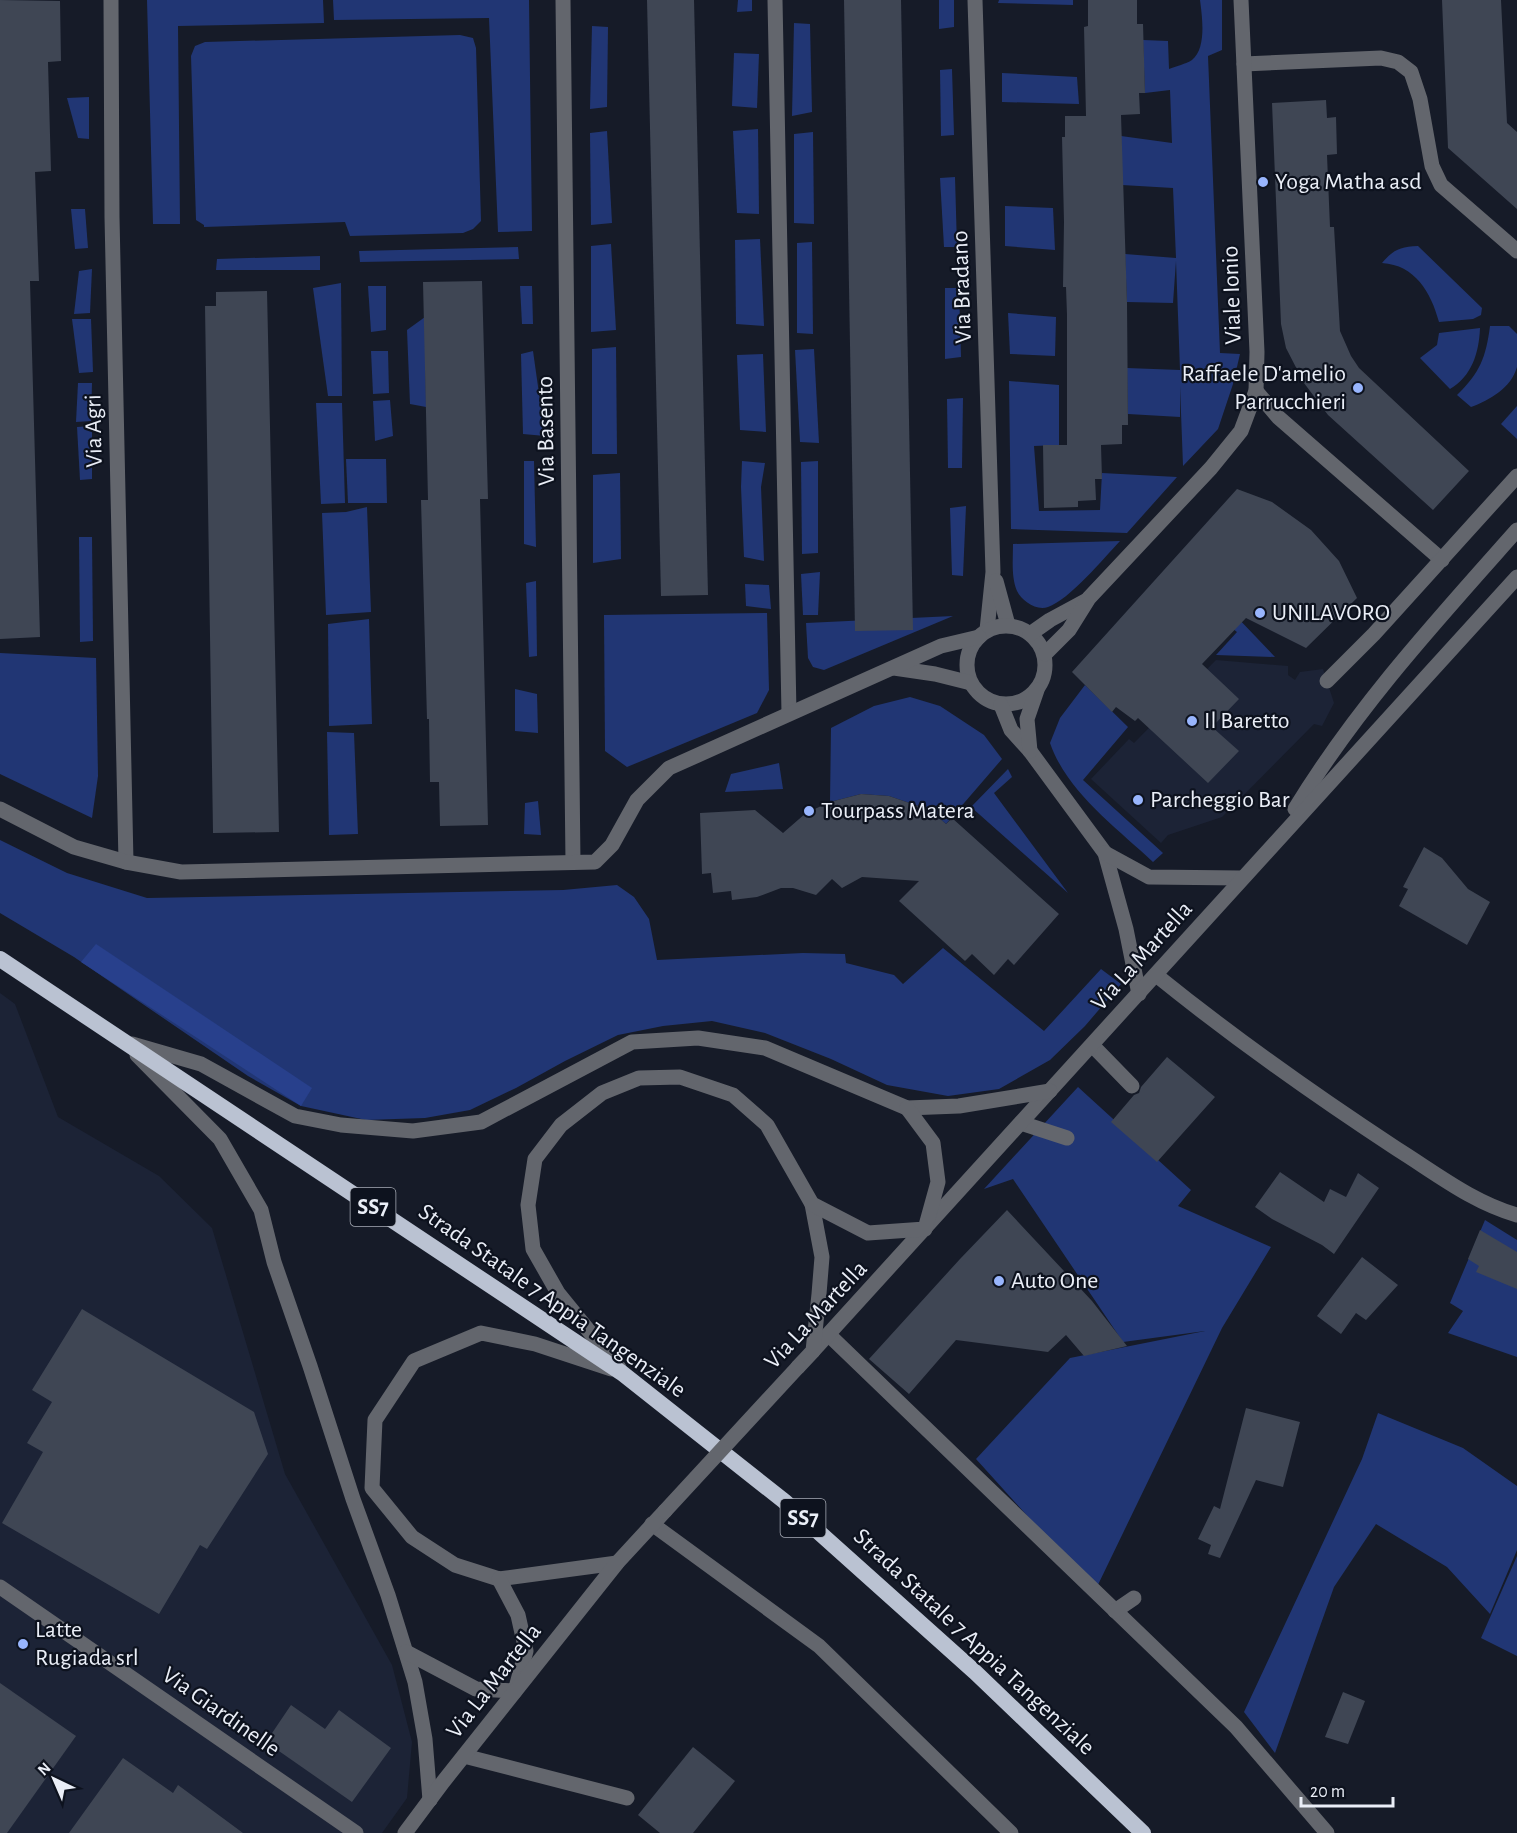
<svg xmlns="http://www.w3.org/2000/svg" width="1517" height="1833" font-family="'Alegreya Sans',sans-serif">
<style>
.built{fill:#1c2336}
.green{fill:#213674}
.forest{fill:#28408c}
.building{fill:#3f4654}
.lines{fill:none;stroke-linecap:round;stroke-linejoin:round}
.minor{stroke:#63666d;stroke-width:15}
.tertiary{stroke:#63666d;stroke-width:15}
.trunk{stroke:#bac2d2;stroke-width:16}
.tertiary-bridge{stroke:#63666d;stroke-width:15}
.poi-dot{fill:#98b5fd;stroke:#0d121e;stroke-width:2}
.labels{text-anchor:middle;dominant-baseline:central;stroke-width:4.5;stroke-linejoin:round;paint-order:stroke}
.shield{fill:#0d121e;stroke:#a8acb6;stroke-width:1.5}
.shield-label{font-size:22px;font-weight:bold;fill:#eaeef7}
.poi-label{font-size:24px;fill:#eaeef7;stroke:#0d121e;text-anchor:start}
.street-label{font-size:24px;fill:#eaeef7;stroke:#0d121e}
</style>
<rect width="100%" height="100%" fill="#161b28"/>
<g class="built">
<path d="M1216 660 1288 666V675L1295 680 1300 672 1323 669 1334 703 1322 726 1314 724 1222 817 1168 835 1161 843 1091 779 1129 739 1134 743Z"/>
<path d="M0 993 15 1004 58 1117 159 1176 212 1228 285 1474 392 1665 412 1742 407 1798 382 1833H0Z"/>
</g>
<g class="green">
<path d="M147 0H323L324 23 178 26 180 224H153Z"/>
<path d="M333 0H529L532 231 498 232 489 18 334 20Z"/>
<path d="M738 0H752V11L737 12Z"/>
<path d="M939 0H954V27L939 29Z"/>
<path d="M999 0H1073V5L998 3Z"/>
<path d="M1200 0H1222V50L1208 56 1220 353 1240 354 1233 384 1218 429 1183 466 1180 386V417L1128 414 1127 368 1180 370 1176 261 1173 303 1127 302 1125 254 1176 258 1173 188 1122 185 1121 136 1172 143 1170 90 1145 93 1143 40 1168 41 1169 69C1176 66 1186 64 1192 60 1207 48 1202 16 1200 0Z"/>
<path d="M794 23 810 24 812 112 792 116Z"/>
<path d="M592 26 608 27 607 107 590 109Z"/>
<path d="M460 35 473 38 476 48 481 221 473 229 463 233 350 236 345 222 204 227V225L196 220 191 56 195 46 205 42Z"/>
<path d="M734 53 759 54 757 108 732 106Z"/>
<path d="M952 69 954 135 941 136 940 70Z"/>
<path d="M1002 73 1077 77 1079 104 1002 102Z"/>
<path d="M89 97V139L78 138 67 98Z"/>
<path d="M758 129 759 214 737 213 733 131Z"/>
<path d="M607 131 612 223 591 225 590 133Z"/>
<path d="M813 132 814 224 794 223V134Z"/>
<path d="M955 177 957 247H944L940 178Z"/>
<path d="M1005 206 1053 208 1055 250 1005 246Z"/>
<path d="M71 209H85L88 248 75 249Z"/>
<path d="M760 239 764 326 736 324 735 240Z"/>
<path d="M812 242 813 334 797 333V243Z"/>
<path d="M611 244 616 330 591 332V246Z"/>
<path d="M1418 246 1482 308 1481 315 1473 319 1439 322C1431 292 1415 265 1382 263 1394 249 1400 247 1418 246Z"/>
<path d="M518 247 519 259 360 262 359 251Z"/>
<path d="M320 256V270H216L217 259Z"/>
<path d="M92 269 90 313 74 314 79 271Z"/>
<path d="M341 283 342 396H328L313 288Z"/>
<path d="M368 286H386V330L371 332Z"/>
<path d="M520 286H532L533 324H522Z"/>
<path d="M945 288H959L961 357 945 359Z"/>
<path d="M1008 313 1056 317 1055 356 1010 354Z"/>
<path d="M425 317 426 407 410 404 407 330Z"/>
<path d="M72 319H91L93 372 79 373Z"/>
<path d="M1490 326H1509L1517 334C1517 344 1517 358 1517 367 1511 388 1490 400 1471 407L1457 395C1480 373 1486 357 1490 326Z"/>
<path d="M1480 328C1479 353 1472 376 1450 389L1420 358 1437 345 1439 333Z"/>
<path d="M616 347 617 454H592V349Z"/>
<path d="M814 349 819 443 800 442 795 350Z"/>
<path d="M371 351H388L389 393 373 394Z"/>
<path d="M533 351 545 436 523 434 521 354Z"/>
<path d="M763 354 766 432 740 430 737 355Z"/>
<path d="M1009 381 1059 385V445L1034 446 1039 511 1100 510 1102 473 1177 477 1127 533 1011 529Z"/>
<path d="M78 383H92L91 421 76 422Z"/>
<path d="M963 398 962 468H948L947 399Z"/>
<path d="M390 400 393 436 375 441 373 401Z"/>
<path d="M316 403H342L345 503 321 504Z"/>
<path d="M1517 406V439L1501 424Z"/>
<path d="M92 426V479L80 480 77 427Z"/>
<path d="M346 459H386L387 503H348Z"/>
<path d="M524 461H534L536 547 524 544Z"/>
<path d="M742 461 765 463 761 487 764 561 744 557 741 487Z"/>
<path d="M818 461V553L802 554 801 462Z"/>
<path d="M620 473 621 559 593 563V475Z"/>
<path d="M966 506 963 576 952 575 950 508Z"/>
<path d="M367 507 371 612 326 615 322 513 346 512Z"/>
<path d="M79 537H92L93 641 80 642Z"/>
<path d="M1120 541C1104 558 1069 600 1048 607 1036 611 1022 601 1017 591 1011 577 1013 559 1013 544Z"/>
<path d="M820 572 818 615H803L801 574Z"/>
<path d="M536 581 537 656 529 657 526 583Z"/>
<path d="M745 584 769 585 771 609 746 606Z"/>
<path d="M767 613 769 690 757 713 627 767 605 751 604 615Z"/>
<path d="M1235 615 1275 657 1216 655 1237 632 1228 625Z"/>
<path d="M953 616 824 670 813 667 808 658 806 623Z"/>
<path d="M369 619 372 724 329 726 328 624Z"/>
<path d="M0 653 96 658 98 776 92 818 0 774Z"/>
<path d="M1085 685 1128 727 1083 780 1163 853 1153 862C1116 827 1067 792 1050 743L1060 718Z"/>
<path d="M515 689 537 694 538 733 515 731Z"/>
<path d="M910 697 940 706 984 735 1002 759 946 824 930 810 889 796 861 794 830 802 831 728 874 706Z"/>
<path d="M327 732 354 733 358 834 329 835Z"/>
<path d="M779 763 783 789 725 792 731 774Z"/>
<path d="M1008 769 1012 777 994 793 1068 893 971 807Z"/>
<path d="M538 801 541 835 524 834 525 803Z"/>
<path d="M0 840 67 873 147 898 563 890 617 885 634 897 649 919 657 960 803 953 845 954 846 963 894 975 903 984 943 948 1044 1031 1101 969 1121 984 1085 1026 1050 1060 999 1089 948 1096 887 1085 831 1059 765 1033 712 1021 663 1026 618 1035 565 1061 516 1088 470 1110 425 1118 366 1120 301 1106 248 1076 74 957 0 913Z"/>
<path d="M1078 1087 1191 1190 1178 1206 1271 1247 1222 1328 1095 1591 976 1459 1070 1358 1205 1331 1123 1342 1013 1179 984 1189Z"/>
<path d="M1485 1220 1517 1240V1357L1448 1333 1463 1311 1450 1303Z"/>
<path d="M1378 1413 1463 1448 1517 1486V1550L1490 1614 1447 1567 1376 1524 1334 1587 1275 1753 1244 1712 1362 1459Z"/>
<path d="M1517 1556V1656L1481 1638Z"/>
</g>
<path class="forest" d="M96 944 312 1088 301 1106 81 962Z"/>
<g class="building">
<path d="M0 0 60 1 61 61 48 62 51 171 35 172 39 281H30L40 637 0 639Z"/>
<path d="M647 0H694L708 595 661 596Z"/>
<path d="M844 0H901L913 630 855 631Z"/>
<path d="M1088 0H1137V24H1143L1145 93H1139L1140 114 1121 115 1127 302 1128 425H1122V444L1101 445 1102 479H1095L1096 500 1078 501V507L1044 508 1043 445H1067V315L1066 287H1063L1064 222 1062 137H1065V116H1086L1084 27 1088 26Z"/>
<path d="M1442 0H1501L1507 123 1517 132V209L1448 148Z"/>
<path d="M1326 100 1327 118 1336 117 1337 154 1327 155 1330 227H1334L1340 331 1351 356 1359 368 1469 471 1433 510 1328 415 1304 383 1286 348 1281 324 1272 103Z"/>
<path d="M482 281 488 499H480L488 825 440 826 439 782H430L429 719H427L421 500H428L423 282Z"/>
<path d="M267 291 279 832 213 833 205 306H216V292Z"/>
<path d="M1237 489 1272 502 1311 530 1339 561 1357 598 1306 648 1246 618 1202 664 1239 699 1212 727 1239 751 1208 783 1138 718 1135 721 1116 707 1112 712 1072 672Z"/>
<path d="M861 794 889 796 930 810 946 824 952 818 1059 914 1014 965 1008 959 994 975 972 954 965 961 899 901 919 881 862 877 842 888 832 879 816 895 793 888H781L757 897 732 900 731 891 713 893 711 873 702 874 700 813 755 810 783 833 806 813 830 802Z"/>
<path d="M1424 847 1442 858 1468 889 1490 902 1467 945 1399 906 1408 889 1403 887Z"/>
<path d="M1167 1057 1215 1097 1157 1162 1111 1122 1134 1095 1139 1093 1141 1087Z"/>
<path d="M1280 1172 1324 1202 1330 1189 1346 1197 1358 1173 1379 1188 1334 1254 1322 1245 1272 1219 1255 1207Z"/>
<path d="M1007 1210 1092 1301 1127 1346 1084 1356 1066 1335 1048 1352 956 1340 909 1394 869 1359 960 1259Z"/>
<path d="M1480 1230 1517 1252V1289L1476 1272 1479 1266 1468 1259Z"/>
<path d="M1362 1257 1398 1285 1366 1320 1356 1313 1341 1334 1317 1316Z"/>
<path d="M82 1309 254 1412 268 1454 207 1549 200 1545 159 1614 2 1523 43 1452 27 1443 52 1402 32 1390Z"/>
<path d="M1246 1408 1300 1422 1283 1487 1256 1480 1220 1558 1208 1554 1211 1545 1198 1539 1214 1506 1220 1509Z"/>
<path d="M0 1683 76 1736 7 1833H0Z"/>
<path d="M1343 1692 1365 1701 1348 1744 1325 1737Z"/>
<path d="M291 1705 325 1729 339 1710 391 1748 352 1802 266 1742Z"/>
<path d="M693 1747 735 1781 693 1833H660L638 1815Z"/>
<path d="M123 1758 173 1793 178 1785 243 1833H69Z"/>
</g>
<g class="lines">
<g class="minor">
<path d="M111 0 112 217 126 862"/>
<path d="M563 0 573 862"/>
<path d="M775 0 789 713"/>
<path d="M975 0 993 572 987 630"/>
<path d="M1244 64 1381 58 1398 62 1411 72 1420 99 1432 166 1441 185 1517 251"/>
<path d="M1256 391 1278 417 1442 560"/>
<path d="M996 581 1008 625"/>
<circle cx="1006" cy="665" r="39"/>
<path d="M1030 634 1050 620 1087 600"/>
<path d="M1045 654 1069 630 1089 598 1211 468 1241 431 1256 391 1257 352 1241 0"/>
<path d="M894 668 935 674 971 683"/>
<path d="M1327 681 1374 634 1517 476"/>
<path d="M1001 705 1011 730 1030 751 1105 853 1126 929 1139 994"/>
<path d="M1030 751 1027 719 1037 690"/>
<path d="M0 809 74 847 126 862 181 872 595 862 612 845 637 800 669 768 941 646 979 637"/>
<path d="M1295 809C1357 707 1438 619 1517 530"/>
<path d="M1105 853 1149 877 1241 878"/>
<path d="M1156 975C1234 1038 1313 1094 1397 1149 1437 1174 1472 1202 1517 1215"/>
<path d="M1092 1045 1132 1086"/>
<path d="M1021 1123 1067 1138"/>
<path d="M829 1335 1236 1727 1327 1833"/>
<path d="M813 1351 1517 577"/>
<path d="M652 1524 819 1646 1011 1833"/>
<path d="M0 1587 356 1833"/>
<path d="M1115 1611 1134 1598"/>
<path d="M464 1756 627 1798"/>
</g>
<g class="tertiary">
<path d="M132 1044 201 1064 295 1116 341 1125 413 1131 481 1122 632 1042 698 1038 765 1048 907 1108 959 1106 1050 1091"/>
<path d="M137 1055 220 1139 261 1210 274 1262 310 1366 353 1499 388 1595 415 1682 425 1739 430 1800"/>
<path d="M798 1367 813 1351 819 1294 822 1257 812 1204"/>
<path d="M619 1368 558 1293 533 1249 528 1205 535 1159 561 1125 602 1093 639 1078 680 1077 733 1095 767 1125 812 1204 868 1233 925 1229 938 1182 933 1143 907 1108"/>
<path d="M611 1369 535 1344 481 1333 414 1361 375 1420 372 1488 412 1537 455 1565 499 1579 617 1563"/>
<path d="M406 1652 476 1689 515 1691 526 1651 518 1615 499 1579"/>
<path d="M405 1833 443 1782 617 1563 665 1511"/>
</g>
<path class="trunk" d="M0 959 622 1373 784 1501 975 1672 1143 1833"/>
<path class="tertiary-bridge" d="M665 1511 798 1367"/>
</g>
<g class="poi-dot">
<circle cx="1263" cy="182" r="6"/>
<circle cx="1358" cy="388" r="6"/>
<circle cx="1260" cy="613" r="6"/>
<circle cx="1192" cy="721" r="6"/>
<circle cx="1138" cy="800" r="6"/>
<circle cx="809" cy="811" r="6"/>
<circle cx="999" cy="1281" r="6"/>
<circle cx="23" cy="1644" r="6"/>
</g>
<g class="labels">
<g class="shield">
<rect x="350.5" y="1188" width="45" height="38" rx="4.5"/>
<rect x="780.5" y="1499" width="45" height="38" rx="4.5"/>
</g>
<g class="shield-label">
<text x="373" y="1207">SS7</text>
<text x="803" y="1518">SS7</text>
</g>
<g class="poi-label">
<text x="1275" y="182">Yoga Matha asd</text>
<text x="1346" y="374" text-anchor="end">Raffaele D'amelio<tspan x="1346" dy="28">Parrucchieri</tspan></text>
<text x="1272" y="613">UNILAVORO</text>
<text x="1204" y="721">Il Baretto</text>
<text x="1150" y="800">Parcheggio Bar</text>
<text x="821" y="811">Tourpass Matera</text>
<text x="1011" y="1281">Auto One</text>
<text x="35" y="1630">Latte<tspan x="35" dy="28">Rugiada srl</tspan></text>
</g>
<g class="street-label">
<text transform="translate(962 287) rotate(-92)">Via Bradano</text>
<text transform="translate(1232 295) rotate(-92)">Viale Ionio</text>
<text transform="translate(94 431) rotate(-91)">Via Agri</text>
<text transform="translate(546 431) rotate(-91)">Via Basento</text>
<text transform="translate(1142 956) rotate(-48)">Via La Martella</text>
<text transform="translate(552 1301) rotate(35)">Strada Statale 7 Appia Tangenziale</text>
<text transform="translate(816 1315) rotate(-47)">Via La Martella</text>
<text transform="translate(974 1642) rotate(43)">Strada Statale 7 Appia Tangenziale</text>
<text transform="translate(494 1681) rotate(-52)">Via La Martella</text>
<text transform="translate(221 1712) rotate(35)">Via Giardinelle</text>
</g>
</g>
<g transform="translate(54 1779) rotate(316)" stroke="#0d121e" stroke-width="4.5" paint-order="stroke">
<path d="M0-4.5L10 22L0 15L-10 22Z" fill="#eaeef7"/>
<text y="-9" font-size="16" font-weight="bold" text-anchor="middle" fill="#eaeef7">N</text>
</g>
<path d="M1301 1797v9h92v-9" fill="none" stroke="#eaeef7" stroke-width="3"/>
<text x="1310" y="1797" font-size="18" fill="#eaeef7" stroke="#0d121e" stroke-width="4.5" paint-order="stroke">20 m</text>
</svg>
